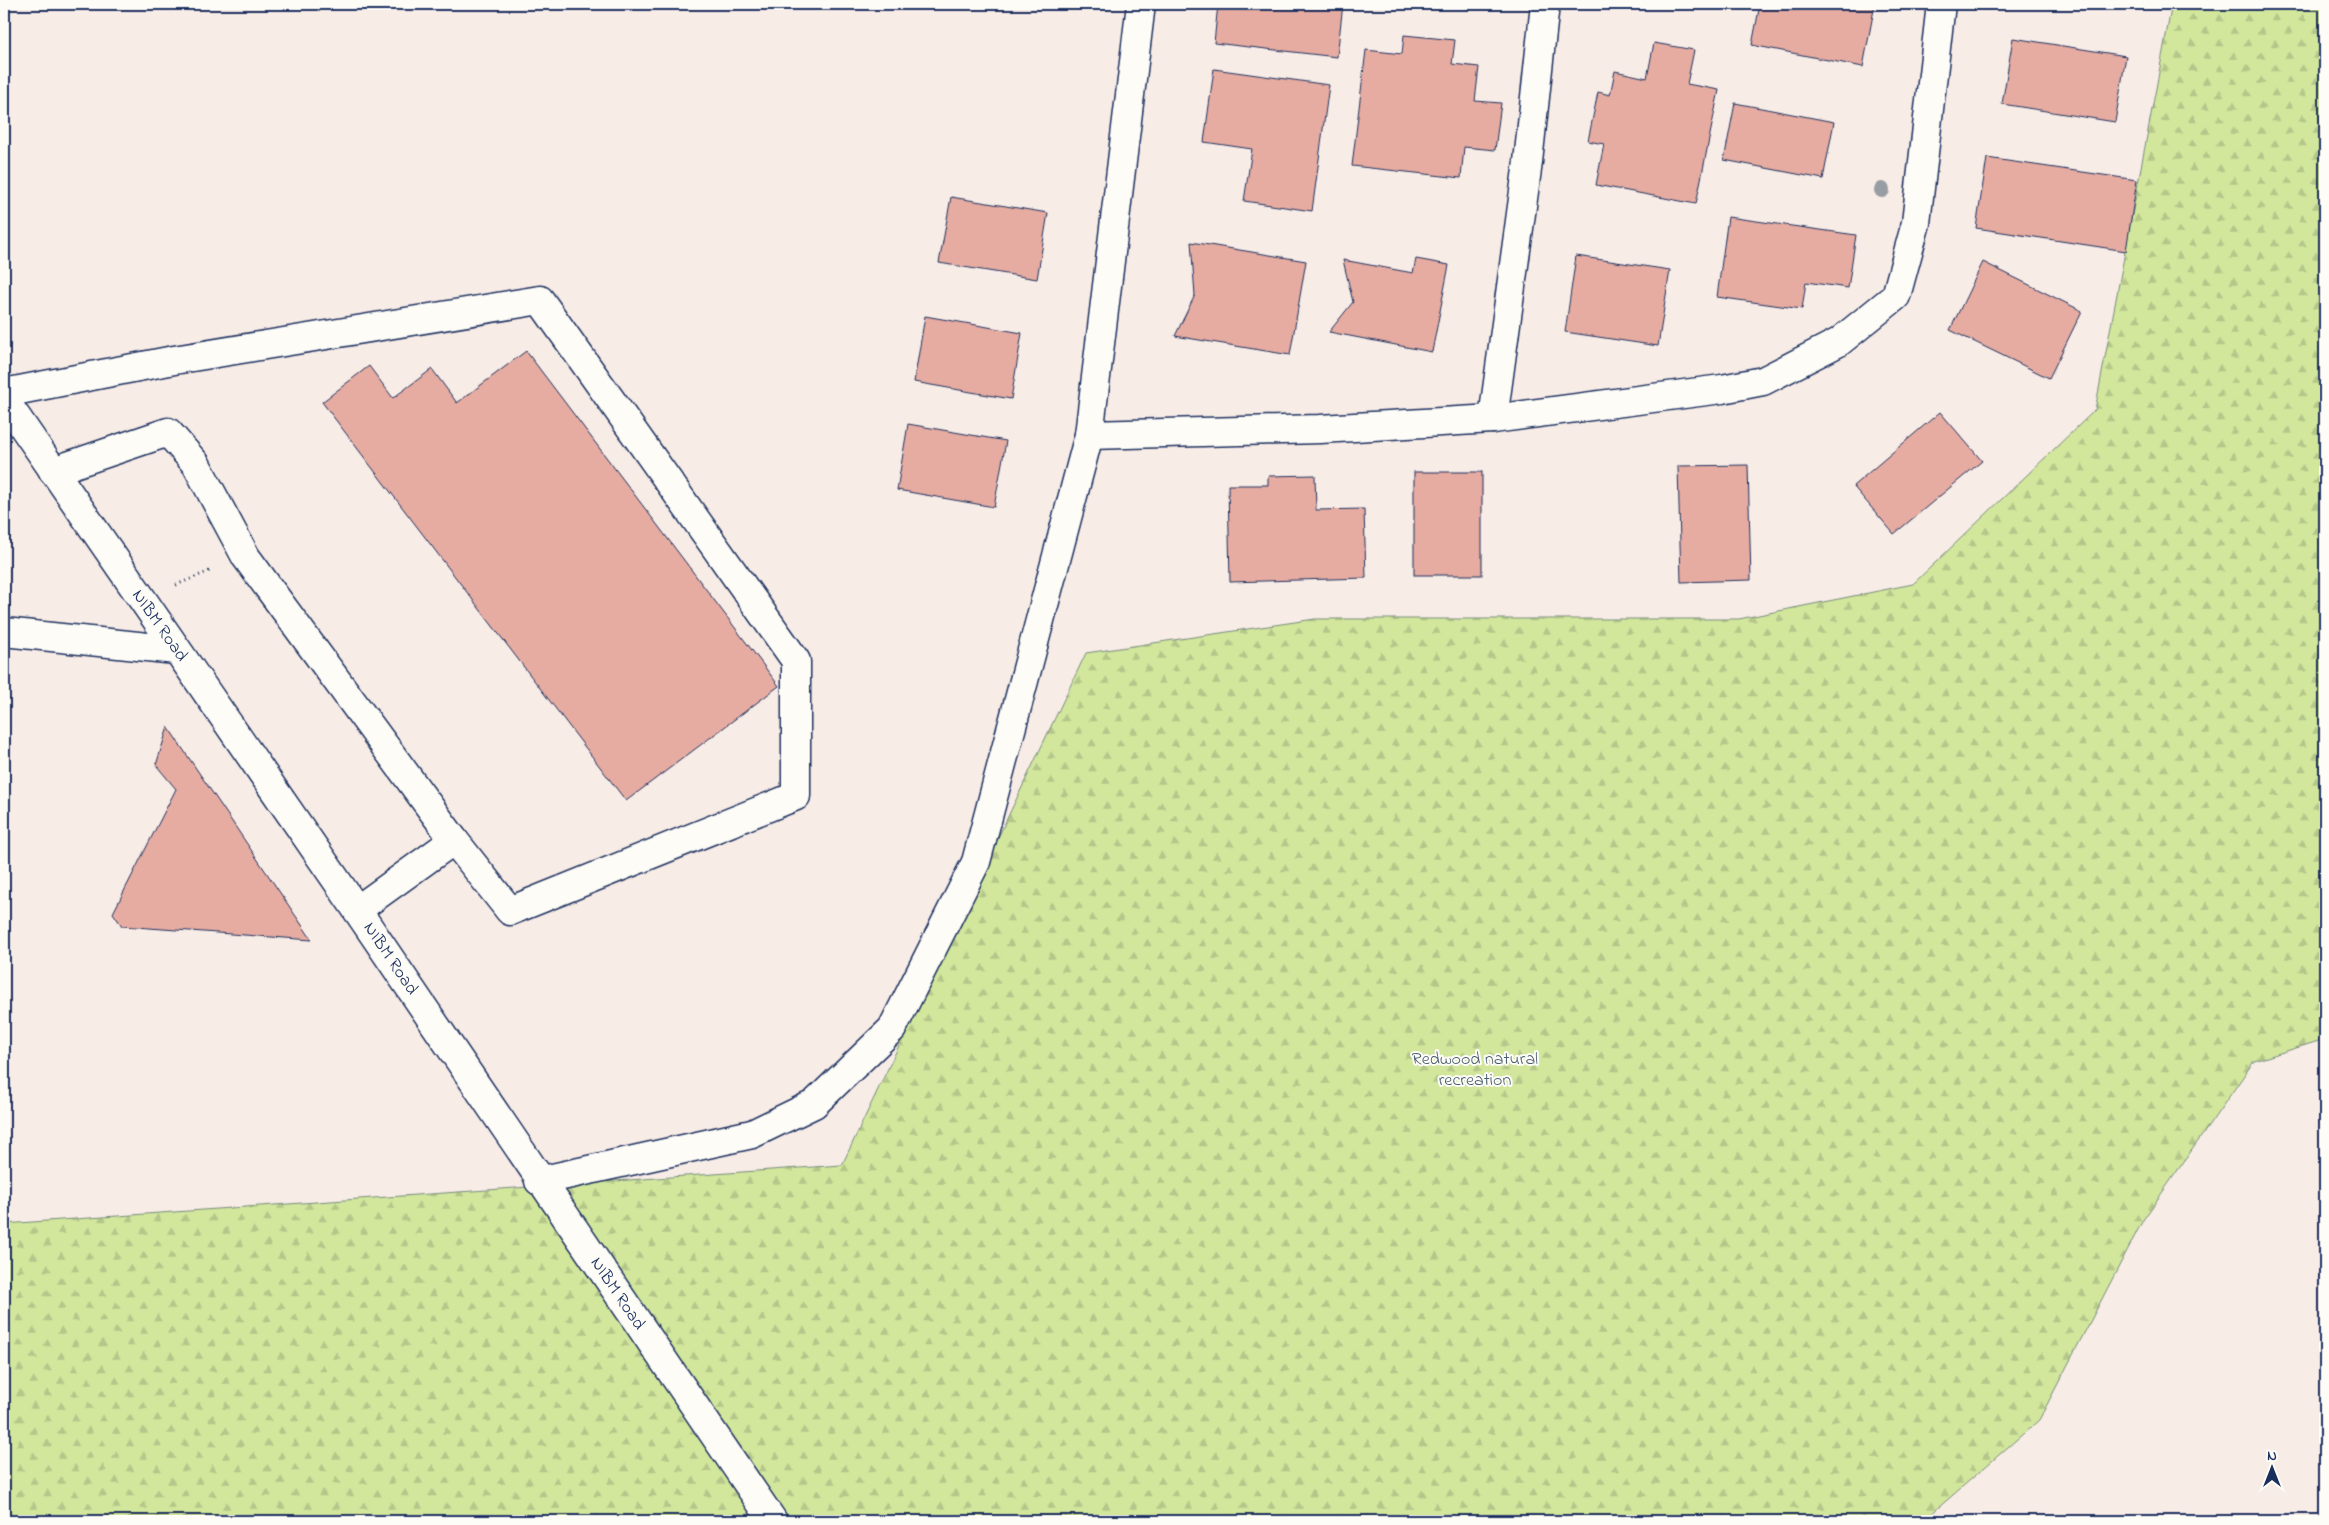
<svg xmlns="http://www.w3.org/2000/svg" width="2329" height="1525" font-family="'Indie Flower',sans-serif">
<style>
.forest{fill:url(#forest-firs);stroke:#768b7d}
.building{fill:#e6aca1;stroke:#1b2f5e}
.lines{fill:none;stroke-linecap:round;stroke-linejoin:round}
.minor-casing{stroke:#1b2f5e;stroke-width:31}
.major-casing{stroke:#1b2f5e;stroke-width:31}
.path{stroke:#1b2f5e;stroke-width:3;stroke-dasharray:1 4;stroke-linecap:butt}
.minor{stroke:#fdfcf7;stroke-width:28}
.major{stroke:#fdfcf7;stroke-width:28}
.tree{fill:#989da4}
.labels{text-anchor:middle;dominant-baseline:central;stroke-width:4;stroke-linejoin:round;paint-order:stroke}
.street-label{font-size:18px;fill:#1b2f5e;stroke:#fdfcf7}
.park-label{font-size:18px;fill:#495d6e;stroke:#fdfcf7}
</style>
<defs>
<pattern id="forest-firs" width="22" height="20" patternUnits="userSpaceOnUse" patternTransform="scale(1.25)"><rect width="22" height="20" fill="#d2e79c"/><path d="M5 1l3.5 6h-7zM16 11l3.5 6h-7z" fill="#b4c689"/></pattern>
</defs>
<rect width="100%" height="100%" fill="#f8ece6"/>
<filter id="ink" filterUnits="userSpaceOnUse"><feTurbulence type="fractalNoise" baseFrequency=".02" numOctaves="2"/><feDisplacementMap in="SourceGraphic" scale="10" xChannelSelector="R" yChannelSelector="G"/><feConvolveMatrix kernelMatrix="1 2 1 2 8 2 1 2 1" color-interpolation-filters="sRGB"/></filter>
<g filter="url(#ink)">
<path class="forest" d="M2172 4H2325V1039L2254 1061 2143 1220 2039 1420 1923 1521H4V1224L842 1165 1086 653 1315 619H1739L1913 584 2095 410Z"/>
<g class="building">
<path d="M1218 4H1343L1337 57 1214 43Z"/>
<path d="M1760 4H1875L1863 67 1752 45Z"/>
<path d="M2100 4H2125V7Z"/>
<path d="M1404 35 1455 40 1452 64 1479 67 1475 101 1501 103 1495 150 1464 147 1461 178 1352 166 1366 50 1402 54Z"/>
<path d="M2013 38 2126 56 2115 122 2002 104Z"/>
<path d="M1654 43 1694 50 1687 84 1719 90 1696 204 1596 185 1604 144 1588 141 1598 92 1610 95 1615 71 1647 78Z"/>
<path d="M1214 69 1329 85 1312 211 1244 201 1252 149 1204 142Z"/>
<path d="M1735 103 1834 122 1823 179 1724 160Z"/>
<path d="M1987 158 2137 180 2126 251 1976 228Z"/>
<path d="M951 197 1048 213 1037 279 939 263Z"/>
<path d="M1728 217 1856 235 1848 288 1806 282 1802 309 1717 297Z"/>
<path d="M1191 242 1306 261 1290 355 1175 336 1195 295Z"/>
<path d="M1576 256 1670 270 1658 346 1565 332Z"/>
<path d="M1416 259 1449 265 1432 352 1329 332 1353 302 1343 260 1413 273Z"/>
<path d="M1983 262 2082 311 2049 378 1950 330Z"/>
<path d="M925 316 1022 333 1011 399 914 382Z"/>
<path d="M526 351 779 686 626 801 322 402 369 366 393 398 432 369 457 403Z"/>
<path d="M1940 412 1982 461 1894 534 1853 486Z"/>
<path d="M908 424 1006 441 994 507 897 490Z"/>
<path d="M1748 465 1751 580 1681 582 1678 466Z"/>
<rect x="1414" y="472" width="68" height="103"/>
<path d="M1315 475 1316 510 1364 509 1366 578 1230 582 1228 485H1268V476Z"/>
<path d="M168 727 312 940 122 926 113 913 176 789 156 765Z"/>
</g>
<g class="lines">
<g class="minor-casing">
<g id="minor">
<path d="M4 393 174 360 540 300 796 661V796L510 911 454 840 246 557 196 464 168 432 53 471"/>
<path d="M1493 419 1722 389 1763 381 1839 342 1896 296 1916 223 1941 4"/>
<path d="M1089 435 1320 429 1493 419 1528 162 1545 4"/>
<path d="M4 632 176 650"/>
<path d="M357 910 454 840"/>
<path d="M539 1181 752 1134 814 1104 892 1029 976 862 1089 435 1141 4"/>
</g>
</g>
<g class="major-casing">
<path id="major" d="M4 399 357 910 773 1521"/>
</g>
<path class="path" d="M176 585 212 570"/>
<use href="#minor" class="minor"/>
<use href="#major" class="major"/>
</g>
<circle class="tree" cx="1882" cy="190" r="8"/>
</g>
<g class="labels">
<g class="street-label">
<text transform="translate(159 626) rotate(55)">NIBM Road</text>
<text transform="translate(390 959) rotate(56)">NIBM Road</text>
<text transform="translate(617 1294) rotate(56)">NIBM Road</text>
</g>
<g class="park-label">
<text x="1475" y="1060">Redwood natural<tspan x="1475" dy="21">recreation</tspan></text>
</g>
</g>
<rect width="2329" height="1525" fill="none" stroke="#fdfcf7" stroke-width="20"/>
<rect x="10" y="10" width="2309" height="1505" fill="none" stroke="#1b2f5e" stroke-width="2" filter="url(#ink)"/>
<g transform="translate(2272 1468)" stroke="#fdfcf7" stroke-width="4" paint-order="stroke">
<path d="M0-4L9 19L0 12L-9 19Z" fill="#1b2f5e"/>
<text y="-8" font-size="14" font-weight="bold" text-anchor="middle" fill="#1b2f5e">N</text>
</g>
</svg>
